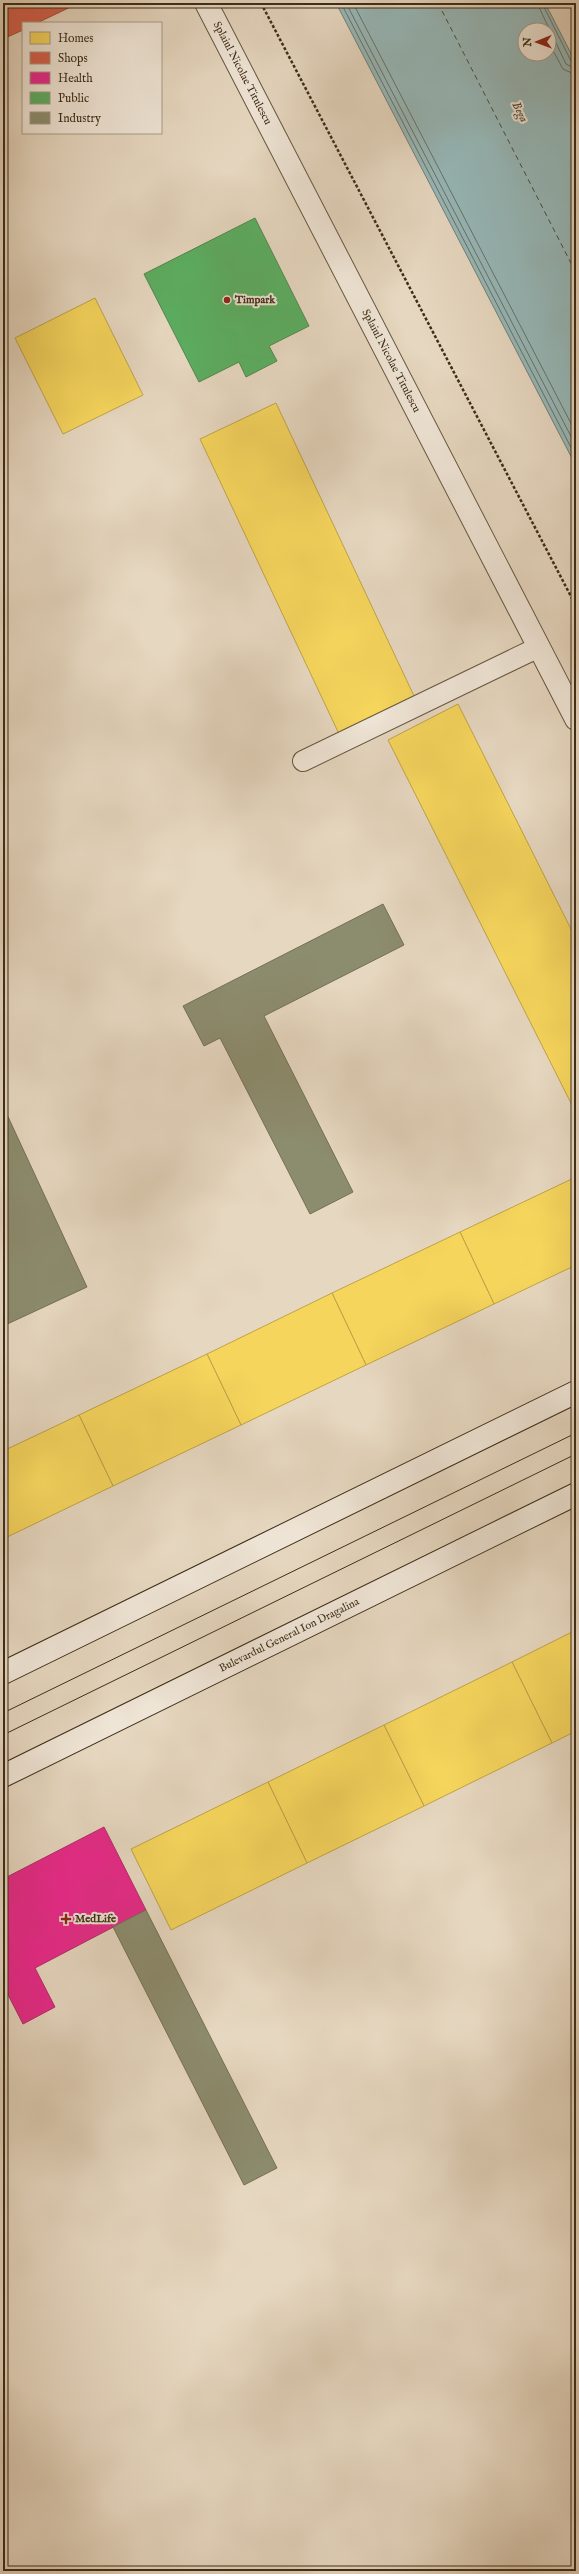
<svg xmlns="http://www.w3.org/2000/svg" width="579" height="2574" font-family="'IM FELL English',serif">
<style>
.water{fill:#97b8b8;stroke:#738078;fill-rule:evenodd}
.homes{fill:#f6d55c;stroke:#bea347}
.shops{fill:#d6604d;stroke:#a8513d}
.health{fill:#e7298a;stroke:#b42a68}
.public{fill:#5aae61;stroke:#51874b}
.industry{fill:#8c8c6e;stroke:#747054}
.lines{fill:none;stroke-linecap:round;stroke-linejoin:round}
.shore{stroke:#6a7268;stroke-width:1}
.ferry{stroke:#4f4937;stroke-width:1;stroke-dasharray:5 4;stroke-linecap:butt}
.service-casing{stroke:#675841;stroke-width:22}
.tertiary-casing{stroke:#675841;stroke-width:24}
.secondary-casing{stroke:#3d2d17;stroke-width:24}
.path{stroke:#3d2d17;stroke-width:2.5;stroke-dasharray:3 2;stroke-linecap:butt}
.service{stroke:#efe5d6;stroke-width:20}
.tertiary{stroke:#efe5d6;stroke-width:22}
.secondary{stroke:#efe5d6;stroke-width:22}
.tram{stroke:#3d2d17;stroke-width:1}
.poi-dot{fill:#8f2418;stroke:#efe5d6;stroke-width:1.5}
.labels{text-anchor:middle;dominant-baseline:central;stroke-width:4;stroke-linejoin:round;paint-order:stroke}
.street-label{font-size:11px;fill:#3d2d17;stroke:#efe5d6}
.poi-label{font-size:11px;font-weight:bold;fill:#3d2d17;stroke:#efe5d6;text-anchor:start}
.water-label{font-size:12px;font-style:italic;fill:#4f4937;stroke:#efe5d6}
</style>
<rect width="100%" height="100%" fill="#e6d7c0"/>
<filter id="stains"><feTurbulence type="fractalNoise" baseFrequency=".005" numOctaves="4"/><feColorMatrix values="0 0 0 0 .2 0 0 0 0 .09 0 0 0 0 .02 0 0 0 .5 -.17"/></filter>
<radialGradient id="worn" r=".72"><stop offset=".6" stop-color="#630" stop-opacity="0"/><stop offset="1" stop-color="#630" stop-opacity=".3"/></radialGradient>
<path class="water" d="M336 3H545L576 63V466ZM525 30H549V54H525Z"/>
<g class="homes">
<path d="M95 298 143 395 63 434 15 338Z"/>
<path d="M276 403 415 698 339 734 200 439Z"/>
<path d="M458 704 576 939V1113L388 740Z"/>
<path d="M576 1177V1265L494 1304 460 1232Z"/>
<path d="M460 1232 494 1304 366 1365 332 1293Z"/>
<path d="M332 1293 366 1365 241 1425 207 1354Z"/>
<path d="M207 1354 241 1425 113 1486 79 1415Z"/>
<path d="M79 1415 113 1486 3 1539V1451Z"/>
<path d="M576 1630V1731L552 1743 512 1662Z"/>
<path d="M512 1662 552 1743 424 1806 384 1725Z"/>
<path d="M384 1725 424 1806 307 1863 268 1782Z"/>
<path d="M268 1782 307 1863 171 1930 131 1849Z"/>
</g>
<path class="shops" d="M3 3H79L37 23H23V30L3 39Z"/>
<path class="health" d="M104 1827 146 1910 35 1968 55 2007 23 2024 3 1985V1879Z"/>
<path class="public" d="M255 218 309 326 269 346 277 361 246 377 239 362 199 382 144 274Z"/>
<g class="industry">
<path d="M383 904 404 945 264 1016 353 1192 310 1214 220 1038 204 1046 183 1006Z"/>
<path d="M3 1106 87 1287 3 1326Z"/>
<path d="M146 1910 277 2168 244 2185 113 1927Z"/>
</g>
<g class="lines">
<g class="shore">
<path d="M341 3 576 457"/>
<path d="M346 3 576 446"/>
<path d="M353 3 576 433"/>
<path d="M537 3 566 64 576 69"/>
<path d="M542 3 571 61 576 64"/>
<path d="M549 43 563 69 576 75"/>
</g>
<path class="ferry" d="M438 3 576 273"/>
<g class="service-casing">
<path id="service" d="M303 761 539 647"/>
</g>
<g class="tertiary-casing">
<g id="tertiary">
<path id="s1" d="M206 3 576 719"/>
</g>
</g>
<g class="secondary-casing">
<g id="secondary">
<path d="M3 1673 576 1392"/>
<path id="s2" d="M3 1776 576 1494"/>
</g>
</g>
<path class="path" d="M261 3 576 606"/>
<use href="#service" class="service"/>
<use href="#tertiary" class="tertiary"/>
<use href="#secondary" class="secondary"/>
<g class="tram">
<path d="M3 1713 576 1433"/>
<path d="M3 1735 576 1454"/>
</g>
</g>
<g class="poi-dot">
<circle cx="227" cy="300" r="4"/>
<path d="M64 1913h4v4h4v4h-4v4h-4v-4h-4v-4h4z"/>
</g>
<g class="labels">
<g class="street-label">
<text stroke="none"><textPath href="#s1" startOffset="79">Splaiul Nicolae Titulescu</textPath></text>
<text stroke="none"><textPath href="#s1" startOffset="403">Splaiul Nicolae Titulescu</textPath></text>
<text stroke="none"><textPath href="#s2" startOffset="319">Bulevardul General Ion Dragalina</textPath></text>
</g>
<g class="poi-label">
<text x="235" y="300">Timpark</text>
<text x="75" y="1919">MedLife</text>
</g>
<g class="water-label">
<text transform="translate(520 112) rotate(63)">Bega</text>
</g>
</g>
<rect width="579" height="2574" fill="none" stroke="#e6d7c0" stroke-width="16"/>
<rect x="4" y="4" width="571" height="2566" fill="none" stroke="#3d2d17" stroke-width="2"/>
<rect x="8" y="8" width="563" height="2558" fill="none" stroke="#3d2d17"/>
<rect x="22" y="22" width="140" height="112" fill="#efe5d6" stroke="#a89b8a"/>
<rect x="30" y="32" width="20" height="12" fill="#f6d55c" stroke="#a89b8a"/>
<text x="58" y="42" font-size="12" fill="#3d2d17">Homes</text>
<rect x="30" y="52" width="20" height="12" fill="#d6604d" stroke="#a89b8a"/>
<text x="58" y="62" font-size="12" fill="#3d2d17">Shops</text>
<rect x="30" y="72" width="20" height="12" fill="#e7298a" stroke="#a89b8a"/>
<text x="58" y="82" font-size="12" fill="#3d2d17">Health</text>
<rect x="30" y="92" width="20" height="12" fill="#5aae61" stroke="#a89b8a"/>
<text x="58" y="102" font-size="12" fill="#3d2d17">Public</text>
<rect x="30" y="112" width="20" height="12" fill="#8c8c6e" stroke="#a89b8a"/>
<text x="58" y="122" font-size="12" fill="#3d2d17">Industry</text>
<g transform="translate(537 42) rotate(269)"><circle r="19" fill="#efe5d6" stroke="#a89b8a"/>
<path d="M0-3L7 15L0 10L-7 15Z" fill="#8f2418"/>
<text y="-6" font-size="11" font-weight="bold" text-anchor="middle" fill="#3d2d17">N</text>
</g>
<rect width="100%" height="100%" filter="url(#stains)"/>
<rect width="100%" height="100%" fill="url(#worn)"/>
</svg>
